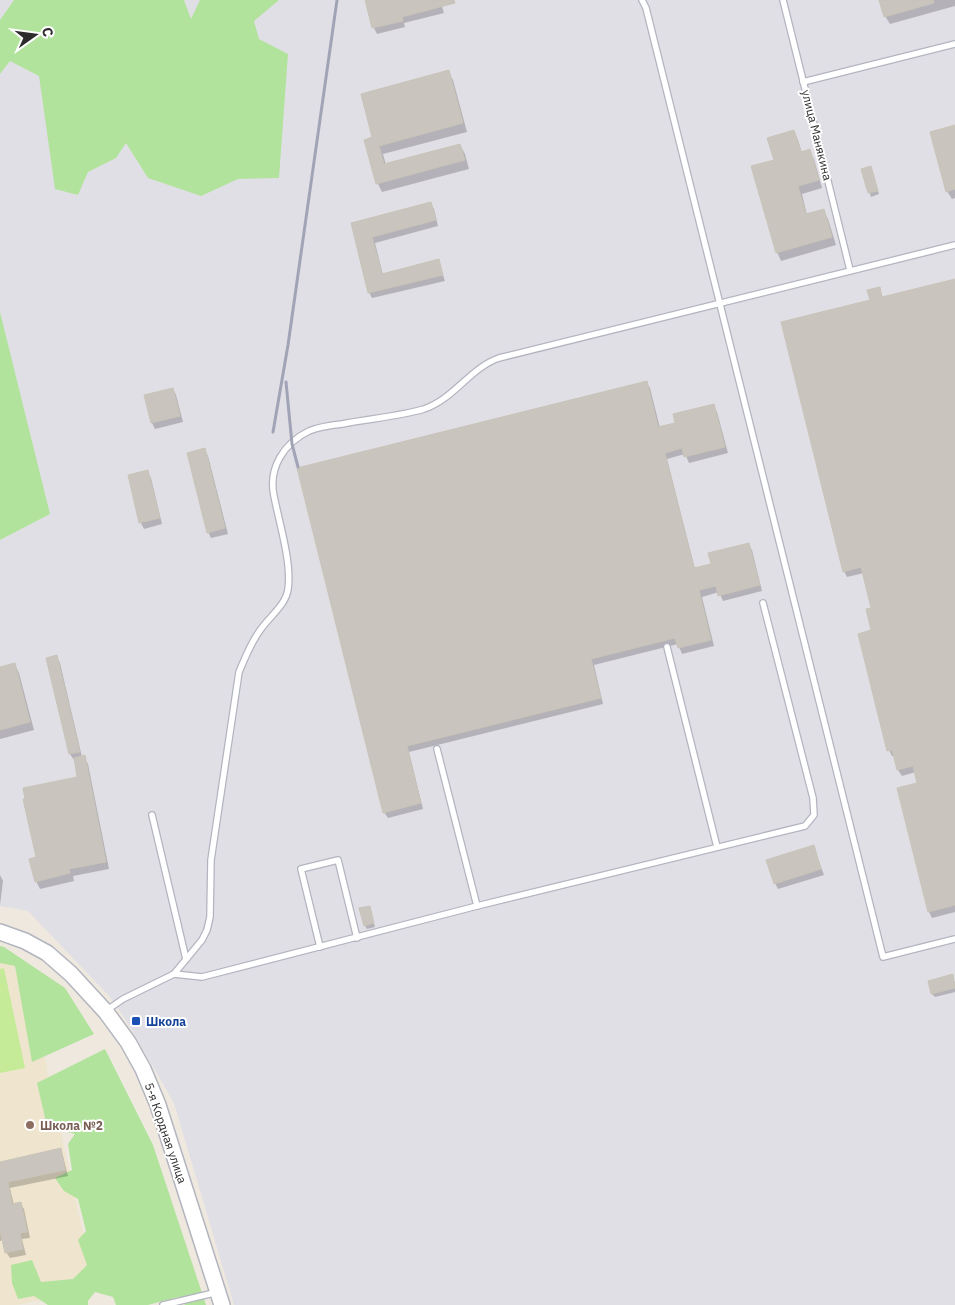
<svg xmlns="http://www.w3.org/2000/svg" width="955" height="1305" font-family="'IBM Plex Sans',sans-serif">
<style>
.industrial{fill:#e1dfe6}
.education{fill:#efe5cf}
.green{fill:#b2e39c}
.pitch{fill:#c5ea98}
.shadow{fill:#0003}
.building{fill:#c9c5be;stroke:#c9c4b8}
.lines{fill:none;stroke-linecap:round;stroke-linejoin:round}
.lane-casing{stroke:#b2b5bf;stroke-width:8}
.secondary-casing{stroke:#b2b5bf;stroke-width:18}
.lane{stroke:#fff;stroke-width:5.5}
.secondary{stroke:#fff;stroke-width:15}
.rail{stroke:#a1a4b6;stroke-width:3}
.transit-dot{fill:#1a4fb4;stroke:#fff;stroke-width:2}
.education-dot{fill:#8d6e63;stroke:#fff;stroke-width:2}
.labels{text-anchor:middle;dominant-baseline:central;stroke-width:4;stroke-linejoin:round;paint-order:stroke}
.street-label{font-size:12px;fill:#2c2c2c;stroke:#fff}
.transit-label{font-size:12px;font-weight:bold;fill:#164399;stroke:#fff;text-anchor:start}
.education-label{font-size:12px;font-weight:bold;fill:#785e54;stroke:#fff;text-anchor:start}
</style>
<rect width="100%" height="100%" fill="#eee8df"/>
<path class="industrial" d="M0 0H955V1305H234L174 1103 127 1022 110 997 28 911 0 906V540L48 515 0 317Z"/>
<path class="education" d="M0 950 24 963 95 1288 17 1305H0Z"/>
<g class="green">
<path d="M14 0H184L191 19 200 0H279L254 21 259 39 288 54 279 178 238 179 201 196 148 178 126 143 116 158 88 172 78 195 55 189 39 76 10 61 0 74V20Z"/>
<path d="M0 312 50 514 0 540Z"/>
<path d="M0 946 4 947 65 988 94 1034 32 1062 15 966 0 963Z"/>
<path d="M105 1049 153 1145 206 1305H185L178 1297 148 1305H116L113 1297 95 1292 88 1301V1305H48L34 1296 18 1299 12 1283 11 1265 32 1260 41 1282 73 1279 87 1265 78 1240 86 1231 78 1199 64 1191 55 1178 72 1170 68 1144 75 1134 58 1129 46 1122 37 1083Z"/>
</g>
<path class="pitch" d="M4 968 25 1068 0 1073V969Z"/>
<g class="shadow">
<path d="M366 0H440L444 13 404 23 405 27 377 34 374 28Z"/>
<path d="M880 0H955V6L890 24 885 16Z"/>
<path d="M448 72 453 80 467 132 383 154 386 165 460 145 465 154 469 169 382 192 378 184 366 140 374 138Z"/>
<path d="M955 127V198L952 199 947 191Z"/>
<path d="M794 131 798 140 802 153 809 151 814 159 822 188 802 194 807 215 823 210 828 219 836 245 781 261 777 252 775 160Z"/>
<path d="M870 167 879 194 871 197 862 169Z"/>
<path d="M430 203 434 209 438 226 375 243 383 275 438 260 445 281 372 298 369 292 352 224Z"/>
<path d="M955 280V912L932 918 929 912 919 784 916 772 902 776 898 770 895 756H892L889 750 872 631 873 609 864 573 847 577 844 571 871 301 879 289 883 298Z"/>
<path d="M646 382 650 388 660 428 677 423 714 406 717 412 728 453 689 463 685 454 667 459 695 569 712 565 748 544 752 550 762 591 723 601 719 592 702 597 714 646 682 654 678 644 594 665 603 704 409 752 423 809 388 818 384 812 299 469Z"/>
<path d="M173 389 176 395 183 422 155 429 152 423Z"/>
<path d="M205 450 208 456 228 534 211 538 208 532Z"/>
<path d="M147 472 151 478 162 524 144 529 141 523Z"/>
<path d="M57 657 60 663 82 757H84L88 764 109 869 73 876 74 881 40 889 36 881 37 858 79 778 75 760H74L70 754 48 659Z"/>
<path d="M15 665 19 673 34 730 0 739V668Z"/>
<path d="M813 846 824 875 778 889 775 883Z"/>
<path d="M0 875 3 881 0 905Z"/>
<path d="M369 907 375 927 367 929 365 926Z"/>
<path d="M952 976 955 983V992L935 997 932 994Z"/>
<path d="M60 1150 63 1156 68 1176 10 1188 14 1205 20 1203 24 1209 30 1238 22 1239 26 1255 10 1258 6 1252 3 1240 0 1241V1163Z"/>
</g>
<g class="building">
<path d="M365 0H454L455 3 402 17 403 21 372 28Z"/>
<path d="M879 0H933L934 3 884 17Z"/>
<path d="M449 70 463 123 379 146 384 164 460 144 465 160 376 184 364 140 372 137 361 94Z"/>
<path d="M955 125V189L946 192 930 132Z"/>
<path d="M794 130 801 152 810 149 819 180 798 186 806 214 824 209 832 237 776 253 751 166 774 160 767 138Z"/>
<path d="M871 166 878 191 868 193 861 169Z"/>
<path d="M431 202 436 220 372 237 382 274 439 259 443 275 368 293 351 223Z"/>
<path d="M955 279V905L928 912 897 788 917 783 913 766 897 770 892 750 887 751 858 634 871 630 866 609 871 608 861 567 843 572 781 322 870 300 867 290 880 287 882 297Z"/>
<path d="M647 381 658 427 675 423 673 414 714 404 725 447 684 457 682 448 665 453 694 568 711 564 708 553 749 543 760 585 718 596 716 586 699 590 711 640 678 648 675 638 591 659 601 698 407 746 421 803 383 813 297 468Z"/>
<path d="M173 388 180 416 151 423 144 395Z"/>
<path d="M205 448 225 528 207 533 187 453Z"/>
<path d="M148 470 160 518 139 523 128 475Z"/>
<path d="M57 655 80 752 69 754 46 658Z"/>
<path d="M15 663 30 722 0 730V667Z"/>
<path d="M85 755 106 862 69 869 70 873 35 882 29 859 36 857 23 799H25L23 788 77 777 74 758Z"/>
<path d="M814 845 821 869 774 884 766 860Z"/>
<path d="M370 906 374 923 364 926 359 908Z"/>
<path d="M953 974 955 988 931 994 928 981Z"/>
<path d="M61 1148 65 1170 8 1182 12 1204 21 1202 27 1232 20 1233 23 1249 5 1253 0 1231V1162Z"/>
</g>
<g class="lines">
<g class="lane-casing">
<g id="lane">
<path d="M642 0 646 8 883 957 955 939"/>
<path d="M783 0 850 270"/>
<path d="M803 82 955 44"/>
<path d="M667 647 717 847"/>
<path d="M437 749 477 906"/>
<path d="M152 815 186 959"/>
<path d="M320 947 301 869 338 860 357 938"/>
<path d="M174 974 202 977 477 906 805 826 814 815 813 798 763 603"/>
<path d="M107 1010 123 999 174 974 202 940 207 930 210 917 211 860 239 672C245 658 251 642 261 629 270 616 286 605 288 589 292 563 279 522 274 496 268 468 284 443 309 431 319 427 332 425 342 424 367 419 401 416 424 409 454 399 470 368 499 358L955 245"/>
<path d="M163 1305 172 1303"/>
<path d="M172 1305V1303L218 1292"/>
</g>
</g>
<g class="secondary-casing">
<path id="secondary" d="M0 932 25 941 47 953 71 974 106 1012 128 1042 143 1069 158 1105 222 1305"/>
</g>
<use href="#lane" class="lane"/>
<use href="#secondary" class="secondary"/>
<g class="rail">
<path d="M286 382 292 444 298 467"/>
<path d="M273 432 288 345 337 0"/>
</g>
</g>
<rect class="transit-dot" x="131" y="1016" width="10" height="10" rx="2.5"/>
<circle class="education-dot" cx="30" cy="1125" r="5"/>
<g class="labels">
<g class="street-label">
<text transform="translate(817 135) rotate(76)">улица Манякина</text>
<text transform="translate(166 1133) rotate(71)">5-я Кордная улица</text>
</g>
<g class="transit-label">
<text x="146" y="1021">Школа</text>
</g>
<g class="education-label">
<text x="40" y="1125">Школа №2</text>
</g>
</g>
<g transform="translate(35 35) rotate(76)" stroke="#ffffff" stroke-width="4" paint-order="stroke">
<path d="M0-4L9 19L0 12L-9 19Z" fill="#2c2c2c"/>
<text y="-8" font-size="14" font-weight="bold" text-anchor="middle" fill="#2c2c2c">С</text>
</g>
</svg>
